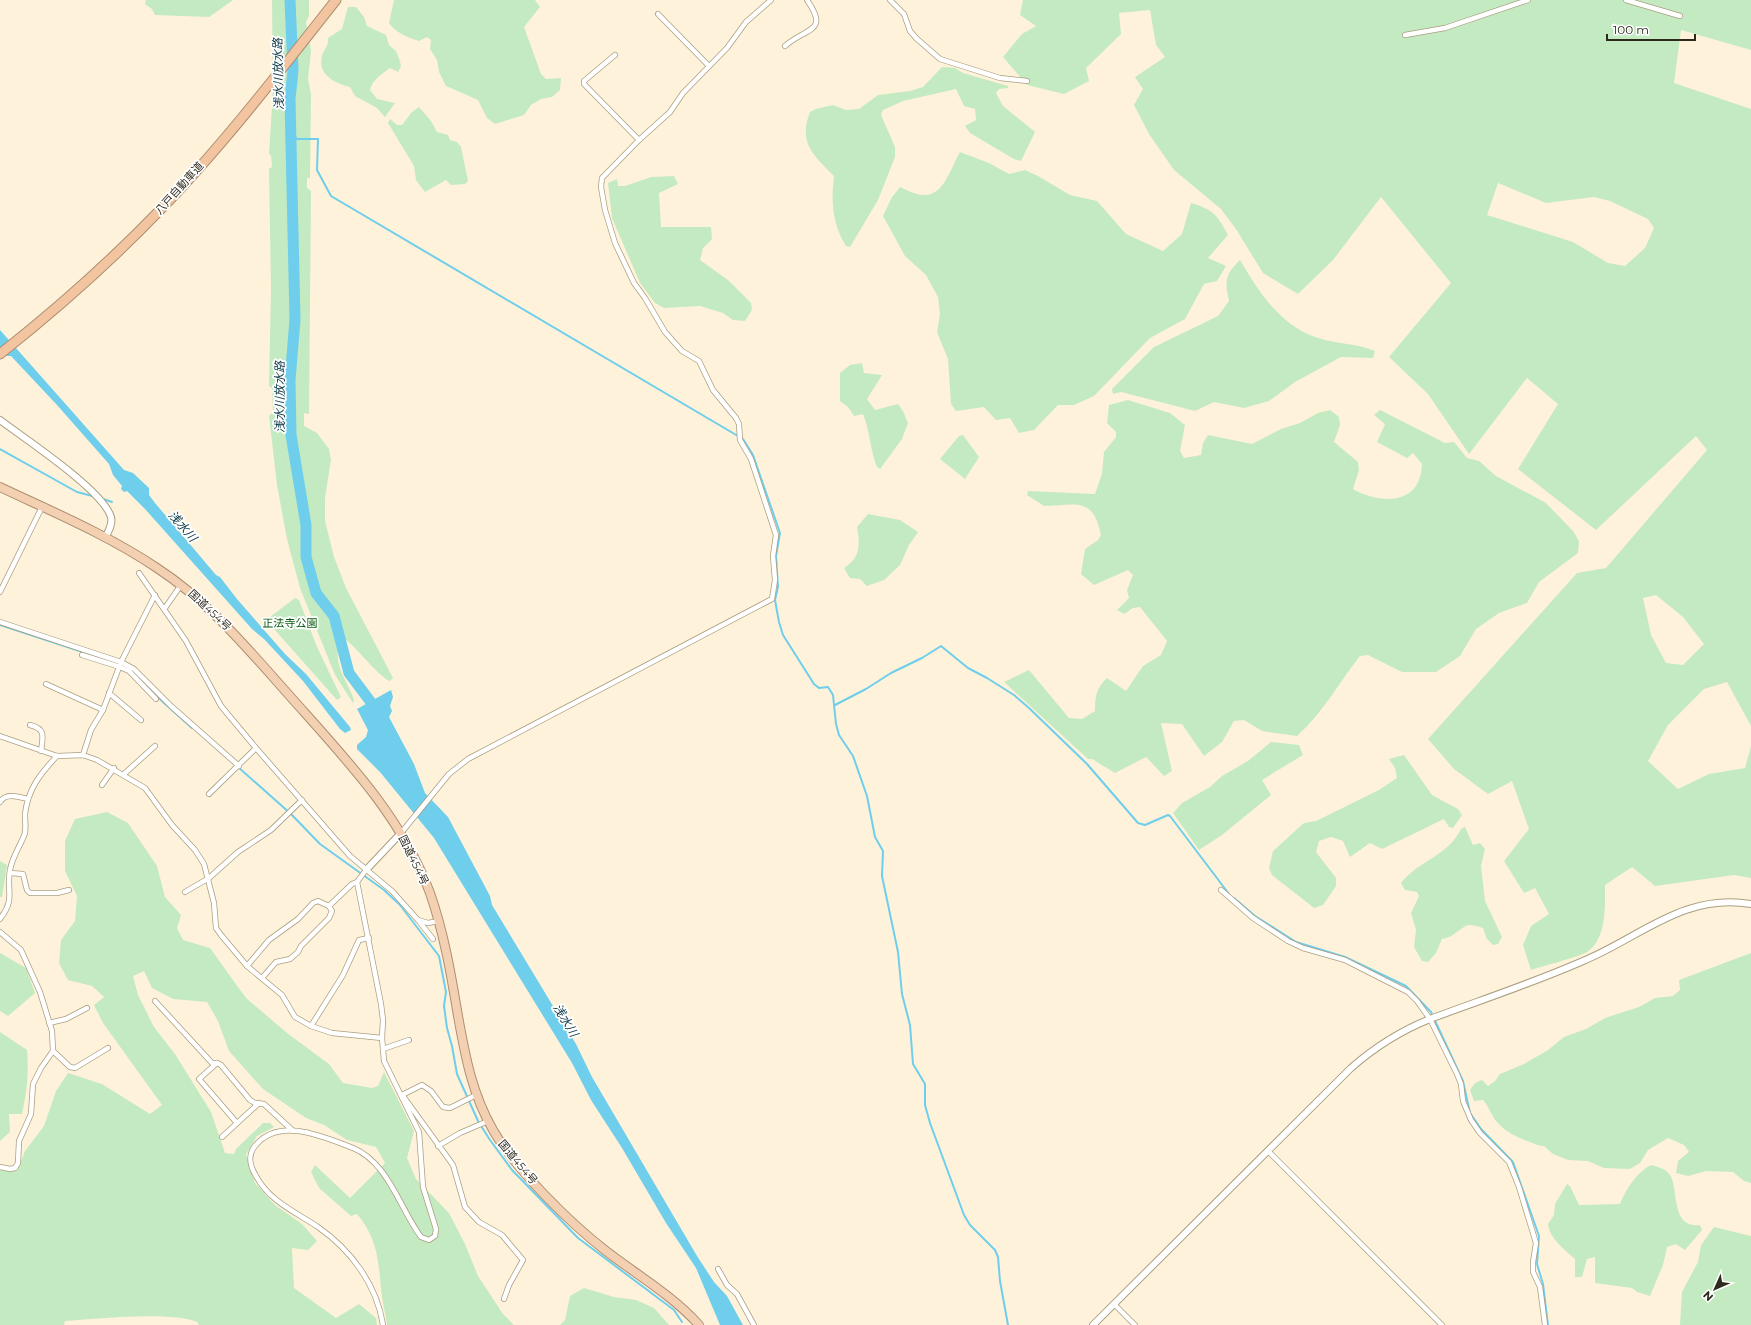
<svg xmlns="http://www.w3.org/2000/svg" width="1751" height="1325" font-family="Montserrat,'Noto Sans JP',sans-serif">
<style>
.green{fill:#c4eac2;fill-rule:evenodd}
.water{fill:#6eceeb}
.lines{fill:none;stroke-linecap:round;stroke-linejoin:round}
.stream{stroke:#6eceeb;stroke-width:2}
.river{stroke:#6eceeb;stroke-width:11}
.minor-casing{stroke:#ab9e81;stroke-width:6}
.tertiary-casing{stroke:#ab9e81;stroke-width:8}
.trunk-casing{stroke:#ad8e72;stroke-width:10}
.motorway-casing{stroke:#ad8e72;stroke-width:11}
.minor{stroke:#fff;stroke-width:4.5}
.tertiary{stroke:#fff;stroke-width:6}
.trunk{stroke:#f4d0b3;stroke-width:8}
.motorway{stroke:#f2c4a0;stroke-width:9}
.labels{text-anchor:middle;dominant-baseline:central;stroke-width:3.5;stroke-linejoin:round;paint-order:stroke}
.street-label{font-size:11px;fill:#2e291d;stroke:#fff}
.park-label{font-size:11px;fill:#095c11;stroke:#fff}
.water-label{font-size:12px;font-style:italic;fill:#15404d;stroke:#fff}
</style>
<rect width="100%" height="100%" fill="#fef3da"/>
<g class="green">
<path d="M146 0H233L209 17 155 15 152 9 145 4Z"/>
<path d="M272 0H309V16L306 22 311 51 308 79 311 94 310 178H307V188L311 191 309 414 304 413V426L317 433 329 449 331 460 325 498V521L334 557 346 588 393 678 390 681C380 678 358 649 345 639 343 643 339 647 338 650 335 668 349 684 354 700L353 703 335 675 300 588 287 539 277 485 269 416 273 412 272 388 269 386 271 288 269 169 272 167 271 156 269 154 273 90Z"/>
<path d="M394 0H535L540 7 524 27 541 74 546 79 561 78 560 90 552 97 541 99 531 105 524 115 495 124 487 118 478 100 446 86 439 72 437 60 430 49 431 40 427 37 419 41C407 37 396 33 389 23Z"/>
<path d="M1023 0H1751V50L1681 30 1674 83 1751 109V726L1727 682 1704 689 1668 725 1648 761 1678 789 1709 774 1745 768 1751 746V878L1734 875 1655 886 1632 867 1605 885C1605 907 1607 938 1587 952 1579 957 1543 966 1531 970L1523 945 1531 926 1549 914 1535 888 1524 893 1504 861 1529 829 1512 781 1488 794 1454 769 1428 739 1577 573 1606 568 1707 450 1696 436 1596 530 1518 469 1558 404 1527 378 1469 454 1428 394 1389 357 1451 283 1381 197 1333 260 1298 294 1263 273 1236 229 1221 209 1174 170 1149 134 1134 105 1143 89 1135 77 1165 57 1156 45 1150 10 1119 13 1121 34 1086 68 1089 81 1064 94 1027 85 1003 57 1022 34 1036 26 1020 15ZM1498 183 1546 203 1594 197 1610 201 1648 219 1654 228 1645 248 1625 266 1608 263 1573 242 1487 215ZM1656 595 1683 617 1704 644 1683 665 1666 663 1651 635 1643 598Z"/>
<path d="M348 7H356L364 17 367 26 386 35 389 45 396 51 400 61 401 66 398 72 390 68C382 74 372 80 370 90L377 99 395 103 385 117 377 108 355 96 350 87C334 83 317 74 322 56 324 49 329 46 328 38L342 29Z"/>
<path d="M942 67 955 68 963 73 1008 86V88L999 89 996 93 1003 106 1035 132 1021 161 1014 159 970 133 965 126 976 120 975 109 964 106 956 89 903 101 883 110 881 115 895 147V157L878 200 850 247 846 246C832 224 831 201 834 176 813 155 798 143 810 112L816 109 833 105 846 110 859 109 878 95 910 91 923 87Z"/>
<path d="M419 107 431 121 437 132 448 135 450 140 457 142 461 147 468 181 465 184 451 185 446 180 425 192 416 180 414 166 388 123 390 119 397 125H402L412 112Z"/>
<path d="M960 152 989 163 1009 174 1025 170 1038 176 1070 195 1097 201 1126 234 1163 251 1182 234 1191 203C1212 209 1218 215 1228 235L1208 258 1226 266 1217 281 1204 284 1185 319 1150 338 1094 396 1074 405H1058L1034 430 1019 433 1010 418 996 420 984 407 956 411 951 404 948 359 937 332 940 314 938 297 926 275 905 256 883 216 892 197 900 187C907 190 916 195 924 195 944 196 951 167 960 152Z"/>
<path d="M674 176 678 184 659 193 661 227H711L712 239 703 248 700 260 728 280 751 303 752 310 745 321 733 320 723 313 700 306 664 308 655 303 640 283 612 218 608 183 617 179 618 186H625L651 177Z"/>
<path d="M1240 260C1260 294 1283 330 1325 340 1342 344 1359 344 1375 351L1373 358 1341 357 1295 382 1269 401 1244 408 1214 402 1195 411 1121 392 1113 394 1112 389 1154 347 1218 316 1229 301C1225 282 1224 275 1240 260Z"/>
<path d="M862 363 864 373 882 375 867 399 875 410 898 404 903 411 908 423 902 439 880 469 877 467C870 450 870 431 863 414L854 416 848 407 840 401V373L850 365Z"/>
<path d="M1128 400 1170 413 1185 425 1180 451 1184 458 1201 455 1203 443 1208 435 1252 444 1281 429 1300 423 1318 413 1330 410 1339 417 1340 425 1334 442 1358 462 1359 470 1353 489C1381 505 1421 505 1422 464L1413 453 1407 458 1377 442 1385 424 1374 415 1380 410 1445 443 1454 442 1467 458 1479 461 1496 476 1546 503 1573 531 1579 541 1578 553 1539 582 1527 603 1499 613 1476 629 1460 656 1436 672H1402L1368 655 1360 656C1339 682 1323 713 1297 736L1262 731 1244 720 1234 721 1222 742 1204 756 1182 724 1161 723 1172 771 1164 776 1146 757 1115 773 1092 759H1088L1004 682 1029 670 1069 718 1082 719 1095 711C1095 697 1096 688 1107 678L1126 691 1143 666 1161 655 1167 641 1140 607 1133 608 1124 614 1117 610 1129 598 1127 590 1133 575 1128 570 1094 585 1081 574 1085 549 1098 540 1101 535C1093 496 1076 505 1044 506L1027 495 1028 491 1095 494 1102 474 1104 452 1116 437V432L1107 423 1109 405Z"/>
<path d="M963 435 979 457 965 479 940 459 959 436Z"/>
<path d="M868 514 900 520 918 532 909 545 900 565 884 580 867 586 860 579 850 578 844 568C861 557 860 545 857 527Z"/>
<path d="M295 598 299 600 317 647 341 697 337 700 266 620Z"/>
<path d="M1271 742 1299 745 1303 755 1262 780 1271 795 1222 835 1199 850 1173 813 1182 803 1210 787 1222 776 1248 761Z"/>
<path d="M1404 755 1432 795 1458 809 1462 815 1453 828 1449 827 1444 819 1382 849 1370 843 1350 857 1343 841 1331 837 1319 841 1316 852 1336 878V886L1323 905 1314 908 1272 875 1269 868 1273 851 1304 823 1316 821 1379 790 1397 778 1395 768 1389 759Z"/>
<path d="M107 812 128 823 157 866 165 897 181 915 177 928 183 940 210 948 246 998 287 1033 329 1064 343 1083 372 1088 378 1086 384 1072 414 1131 407 1158 416 1179 449 1213 465 1244 478 1276 503 1314 514 1325H387C385 1312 382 1300 381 1288 378 1258 377 1238 357 1214L351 1216 319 1188 311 1172 315 1165 350 1198 385 1163 376 1147 347 1140 324 1125 306 1118 263 1089 229 1051 218 1021 207 1002 173 999 152 988 144 971 133 976 138 995 154 1027 175 1054 211 1112 225 1153 234 1154 236 1149 263 1123H270L274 1127 257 1136 246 1155 255 1183 275 1205 302 1224 317 1241 308 1250 292 1248 294 1288 336 1318 359 1304 376 1318 377 1325H199L197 1322C171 1311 96 1319 65 1321L64 1325H0V1168L17 1171 25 1151 44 1126 56 1091 68 1073 102 1084 150 1114 162 1105 103 1023 94 1005 104 997 92 986 68 980 59 963 61 940 75 921 77 896 65 871V841L75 819Z"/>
<path d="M1465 827 1473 845 1480 843 1485 849 1481 866 1485 901 1502 937 1498 944 1493 945 1487 939 1483 928C1466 922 1467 925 1454 934 1451 937 1446 938 1442 939L1436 953 1428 962 1422 961 1414 947 1416 930 1411 913 1419 896 1417 892 1405 890 1401 883C1419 860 1447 857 1461 829Z"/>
<path d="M0 861 7 865 2 897H0Z"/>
<path d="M0 953 26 968 35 993 8 1016 0 1011Z"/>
<path d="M1751 953V1183L1744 1181 1733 1172 1706 1171 1688 1176 1676 1173 1678 1161 1689 1152 1684 1145 1668 1138 1648 1150 1640 1163 1630 1169 1604 1168 1588 1161 1568 1160 1553 1154 1544 1146C1537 1146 1534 1143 1527 1141 1514 1136 1506 1132 1496 1121 1491 1114 1489 1107 1483 1100L1474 1101 1470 1090 1475 1083 1482 1080 1488 1086 1495 1081 1500 1074 1524 1064 1548 1050 1564 1037 1586 1029 1605 1018 1639 1007 1655 998 1673 996 1680 990 1679 980Z"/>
<path d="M0 1032 27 1050C29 1072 27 1092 22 1114H9L10 1132 0 1141Z"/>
<path d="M1651 1165C1658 1167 1665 1168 1670 1175 1679 1188 1670 1229 1700 1225L1702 1230 1685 1250 1676 1244 1667 1247 1663 1265 1650 1296 1637 1292 1632 1288 1595 1283V1257L1587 1259 1582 1277H1575V1259C1564 1249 1550 1239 1548 1224L1554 1215 1555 1204 1567 1184 1570 1186 1579 1205 1620 1204C1626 1189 1636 1173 1651 1165Z"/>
<path d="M1714 1227 1751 1236V1325H1680L1682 1292 1698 1262 1701 1245Z"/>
<path d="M584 1288 614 1297 636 1300 654 1308 669 1325H560L565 1320 570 1296Z"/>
</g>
<g class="water">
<path d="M0 330 124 470 133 473 149 488V495L155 503 216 575 220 577 237 599 285 654 306 674 350 727 351 730 345 733 340 729 303 681 264 639 252 629 145 509 127 491 124 492 121 489 122 486 113 475 109 464 57 405 11 356H7L0 348Z"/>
<path d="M391 690 393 697 390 706 392 711 389 717 414 764 425 793 448 817 490 896 492 905 576 1044 592 1077 697 1256 714 1282 727 1296 743 1325H720L696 1268 666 1223 622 1148 591 1100 572 1063 434 838 380 772 357 749V745L366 737 368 730 357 709Z"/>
</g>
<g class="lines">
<g class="stream">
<path d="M290 130 297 139H318L317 170 331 196 743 439 753 455 780 533 776 556 778 587 775 600 779 622 783 635 814 684 819 688 828 687 833 695 836 724 839 735 853 756 867 796 875 837 883 851 882 876 898 952 902 994 910 1025 913 1064 925 1084V1105L930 1123 964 1215 970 1225 995 1250 998 1257 1000 1281 1008 1325"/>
<path d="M0 449 77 492 96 497"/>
<path d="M100 498 112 502"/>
<path d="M0 625 104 659"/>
<path d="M137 675 163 702 192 728"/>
<path d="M835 705 866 689 891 673 922 658 941 646 968 668 987 678 1014 695 1029 708 1087 764 1138 823 1145 825 1168 815 1170 816 1229 894"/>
<path d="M238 767 291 814 320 844 384 890 400 905 439 956 446 992 444 1006 447 1028 452 1046 457 1074 478 1121 490 1140 512 1170 578 1238 674 1310 682 1322"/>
<path d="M1234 898 1255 916 1296 942 1345 957 1406 986 1431 1012 1463 1081 1470 1113 1481 1129 1513 1162 1539 1236 1537 1264 1543 1284 1548 1325"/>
</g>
<path class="river" d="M290 0 293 71 290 99 295 320 290 380 291 435 306 525V557L316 593 334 616 349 673 379 713"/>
<g class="minor-casing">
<g id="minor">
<path d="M890 0 904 14 910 31 916 38 940 59 1000 78 1027 81"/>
<path d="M1626 0 1680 16"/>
<path d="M658 14 709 66"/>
<path d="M1405 35 1445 28 1528 0"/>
<path d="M785 46C806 27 830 33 807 0"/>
<path d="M615 55 584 81V84L639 140 670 112 683 93 727 48 746 22 771 0"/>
<path d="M139 573 186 641 221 706 256 748 350 856 392 891 418 920 428 923 439 921"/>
<path d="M0 592 42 507"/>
<path d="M165 608 181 585"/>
<path d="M0 622 121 662 134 669 171 706 239 766"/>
<path d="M82 655 120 667 129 671 156 699"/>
<path d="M46 684 103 710"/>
<path d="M109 693 141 720"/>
<path d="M30 725C46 729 43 736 41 751"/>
<path d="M0 736 57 756 83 755 97 760 145 788 172 825 195 850 204 864 214 903 216 928 221 935 247 966 282 995 295 1017 311 1026 332 1033 382 1038"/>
<path d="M83 755 91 730 103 710 121 662 155 595"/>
<path d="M124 774 155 746"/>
<path d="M102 785 114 768"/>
<path d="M209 794 256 748"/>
<path d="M0 802C6 792 19 797 28 799"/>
<path d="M401 833 449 774 468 759 772 599 775 580 773 556 776 535 751 459 740 440 739 424 736 418 713 390 699 361 682 351 665 332 645 298 634 283 615 243 605 210 601 187 602 178 639 140"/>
<path d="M366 870 357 882 381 1004 383 1020 382 1038 384 1061 419 1132 423 1187 436 1229 435 1236 429 1240 421 1237C400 1209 388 1162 353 1148 324 1137 279 1116 255 1146 247 1156 250 1166 256 1176 270 1202 296 1212 318 1227 351 1250 377 1285 383 1325"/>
<path d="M10 873 23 874 27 890 30 893H57L69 890"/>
<path d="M1221 890 1253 918 1288 941 1303 948 1345 960 1408 992 1417 1001 1430 1019 1457 1074 1461 1084 1463 1101 1471 1120 1480 1133 1509 1162 1519 1187 1536 1243 1533 1262V1272L1540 1287 1545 1325"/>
<path d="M185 892 209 878 238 852 271 830 302 800"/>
<path d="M0 919C16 898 6 892 10 870 12 857 21 845 25 833 26 827 25 820 25 814 28 789 40 774 57 756"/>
<path d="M418 920 433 939"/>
<path d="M0 932 21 950 40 992 52 1031 53 1051 41 1068 33 1084 31 1114 19 1141 18 1163 15 1168 10 1169 0 1167"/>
<path d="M247 966 269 940 298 919 313 903 318 901 329 906 352 884 357 882"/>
<path d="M262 978 276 962 290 959 298 952 301 946 329 918 332 911 329 906"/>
<path d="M155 1001 212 1063H217L221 1065 250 1100 255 1103 264 1104 292 1130"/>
<path d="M49 1023 66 1019 87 1008"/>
<path d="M311 1026 343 975 359 940 369 938"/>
<path d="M383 1049 409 1040"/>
<path d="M53 1051 70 1067 75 1068 108 1048"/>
<path d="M217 1063 199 1079 237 1123"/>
<path d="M402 1095 422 1085 431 1091 443 1107 450 1108 476 1095"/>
<path d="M403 1096 453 1165 465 1207 479 1222 502 1235 523 1260 509 1285 504 1299"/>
<path d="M222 1137 259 1103"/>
<path d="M438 1146 460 1133 488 1121"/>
<path d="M1268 1151 1442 1325"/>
<path d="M718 1269 727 1285 737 1294 754 1325"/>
<path d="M1114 1304 1135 1325"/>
</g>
</g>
<g class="tertiary-casing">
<g id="tertiary">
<path d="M0 420C25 439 103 490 111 517 113 524 108 532 105 538"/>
<path d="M366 870 401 833"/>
<path d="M1093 1325 1351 1068C1375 1047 1400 1031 1430 1019 1481 1000 1533 983 1583 961 1641 937 1683 893 1751 904"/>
</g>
</g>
<g class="trunk-casing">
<path id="trunk" d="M0 487C53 512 108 535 157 568 209 602 248 649 288 694 343 756 401 815 430 893 444 933 451 974 458 1016 465 1055 472 1094 493 1130 516 1170 569 1222 606 1251 637 1275 672 1295 699 1325"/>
</g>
<g class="motorway-casing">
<path id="motorway" d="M0 354C57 309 111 261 161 209 224 144 280 71 336 0"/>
</g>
<use href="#minor" class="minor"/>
<use href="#tertiary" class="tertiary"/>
<use href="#trunk" class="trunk"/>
<use href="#motorway" class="motorway"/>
</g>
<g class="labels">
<g class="street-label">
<text transform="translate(179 188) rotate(-48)">八戸自動車道</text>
<text transform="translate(210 610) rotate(43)">国道454号</text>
<text transform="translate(414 860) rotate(64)">国道454号</text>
<text transform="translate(518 1162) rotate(50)">国道454号</text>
</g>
<g class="park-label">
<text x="290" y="623">正法寺公園</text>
</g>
<g class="water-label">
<text transform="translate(278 74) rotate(-91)">浅水川放水路</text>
<text transform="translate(279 397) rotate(-90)">浅水川放水路</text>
<text transform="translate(183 526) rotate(49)">浅水川</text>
<text transform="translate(566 1020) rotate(59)">浅水川</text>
</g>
</g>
<g transform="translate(1715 1289) rotate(225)" stroke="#ffffff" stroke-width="3" paint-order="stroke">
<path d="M0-3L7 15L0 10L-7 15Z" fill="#2e291d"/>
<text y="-6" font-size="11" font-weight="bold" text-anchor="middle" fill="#2e291d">N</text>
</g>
<path d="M1607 34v6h88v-6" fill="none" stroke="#2e291d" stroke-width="2"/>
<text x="1613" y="34" font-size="12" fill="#2e291d" stroke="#ffffff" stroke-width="3" paint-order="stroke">100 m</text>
</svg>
